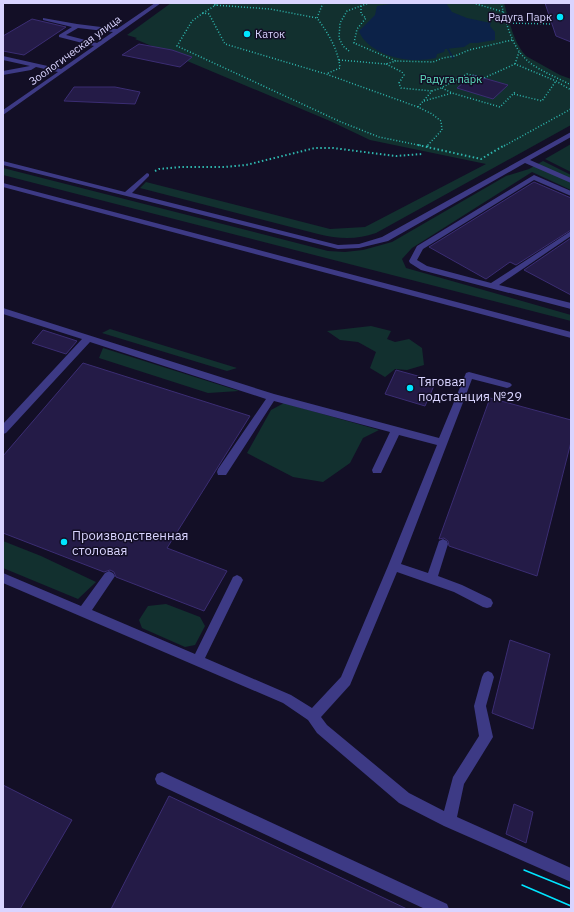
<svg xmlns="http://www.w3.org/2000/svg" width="574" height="912" font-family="'IBM Plex Sans',sans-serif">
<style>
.green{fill:#12302f}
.water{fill:#0c2248}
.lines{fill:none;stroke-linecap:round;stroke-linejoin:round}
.stream{fill:#0c2248;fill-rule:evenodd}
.building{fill:#241b47;stroke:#3b2d73}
.path-far1{stroke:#2fb8b0;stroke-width:1.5;stroke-dasharray:1 2;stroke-linecap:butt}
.path{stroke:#2fb8b0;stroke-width:2;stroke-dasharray:1.5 2.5;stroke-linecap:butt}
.minor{fill:#3d3a85;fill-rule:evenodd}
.tram{stroke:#00e5ff;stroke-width:1.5}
.poi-dot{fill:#00e5ff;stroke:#130f26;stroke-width:1.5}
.labels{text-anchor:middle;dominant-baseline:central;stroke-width:3;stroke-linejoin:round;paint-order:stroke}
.far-poi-label{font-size:11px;fill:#d9d4ff;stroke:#130f26;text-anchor:end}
.far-street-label{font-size:11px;fill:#d9d4ff;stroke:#130f26}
.far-park-label{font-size:11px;fill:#5fe0c0;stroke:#130f26}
.poi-label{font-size:13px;fill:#d9d4ff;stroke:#130f26;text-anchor:start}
</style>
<rect width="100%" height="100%" fill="#130f26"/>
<g class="green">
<path d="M171 3H504C509 20 513 42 526 56L560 75 571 79V125L376 233C356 240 339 239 318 234L140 188 146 182 330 229 365 227 486 164 370 140 330 121 135 39 137 38 127 35Z"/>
<path d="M571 144V172L545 159Z"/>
<path d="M543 161 571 175V190L532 172 412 248 402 259 406 268 571 315V321L3 175V168L328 251 345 252 363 250 392 242 506 176 529 169Z"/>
<path d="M371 326 391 331 387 339 395 342 409 339 422 348 424 365 407 370 395 369 385 377 370 368 376 352 358 342 340 340 327 331Z"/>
<path d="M110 329 237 368 227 371 102 333Z"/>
<path d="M103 348 239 391 208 393 99 358Z"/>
<path d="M284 403 379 430 363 438 350 463 323 482 293 477 247 453 271 410Z"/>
<path d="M3 541 41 556 96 582 78 599 3 568Z"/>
<path d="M166 604 200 617 205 626 195 645 185 647 142 628 139 620 148 606Z"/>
</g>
<path class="water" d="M397 3H446L452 12 467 18 491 23 490 26 495 32V40L477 43H470L464 47 445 49 444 52 437 54 436 58C430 59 424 60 418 60 398 61 366 51 359 31L375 15 377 6Z"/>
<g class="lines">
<path class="stream" d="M447 48 449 49 454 58V59L452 58 447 49Z"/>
</g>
<g class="building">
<path d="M545 3H571V42L556 36Z"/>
<path d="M32 19 66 27 24 55 3 51V36Z"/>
<path d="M139 44 172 50 192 57 180 67 122 55Z"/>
<path d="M473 75 508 85 493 99 457 88Z"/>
<path d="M74 87H115L140 92 135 104 64 101Z"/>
<path d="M534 182 571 198V230L516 265 510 262 486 279 429 247Z"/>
<path d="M571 238V295L524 270Z"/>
<path d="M43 330 77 341 66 354 32 343Z"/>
<path d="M83 363 250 416 167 548 227 571 204 611 116 577 114 572 110 570 104 572 3 533V456Z"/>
<path d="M396 370 436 381 425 406 385 394Z"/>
<path d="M490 398 571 420V442L537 576 449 546 448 541 444 538 439 539Z"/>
<path d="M510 640 550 654 533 729 492 713Z"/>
<path d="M3 785 72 820 20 909H3Z"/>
<path d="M169 796 407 909H111Z"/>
<path d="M514 804 533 812 526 843 506 834Z"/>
</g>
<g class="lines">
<g class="path-far1">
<path d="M219 3 203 13 209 14 225 44 326 74 418 107 432 114 441 121 442 130 427 146"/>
<path d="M323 3 317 18C328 33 338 49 340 68L326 74"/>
<path d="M473 3 504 12"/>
<path d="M501 3C507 25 512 51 533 65 545 73 558 78 571 85"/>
<path d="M214 5 270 9 317 18"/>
<path d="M361 6V14L366 18 357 29 354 43 396 61 433 62 443 58 455 56 469 50 512 40"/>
<path d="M203 13 192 21 177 46 341 122 379 137 423 146"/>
<path d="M507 23 552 24"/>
<path d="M349 51 343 46 339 38 340 23 347 11 369 3"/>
<path d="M339 60 386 64 396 61"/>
<path d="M386 64 402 72 404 75 399 83 401 88 432 91"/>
<path d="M515 64 519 52"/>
<path d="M442 88 452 93 500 107 516 91"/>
<path d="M514 94 542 101 556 81"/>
<path d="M424 101 452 93"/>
<path d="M418 107 432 91 441 88 467 74 484 78 515 64 556 81 571 90"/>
<path d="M504 146 571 109"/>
</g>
<g class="path">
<path d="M418 145 481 159 505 145"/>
<path d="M427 147 428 145"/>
<path d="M155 171 159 169 181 167H225L246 165 315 148H333L396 156 422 154"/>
</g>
<g class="minor">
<path d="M155 3H161L3 115V110L58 72 36 67 31 70 3 75V71L30 66 3 60V56L61 69 94 46 59 37V35L72 27 43 20V18L77 24 117 29ZM78 28 113 32 97 43 66 35Z"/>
<path d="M571 132V137L530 160 571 178V183L525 163 388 241 359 248 338 249 3 165V161L125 192 147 173 149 174V176L132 193 338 245 359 244 382 237Z"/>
<path d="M534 175 571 191V196L534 180 423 249 417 260 427 266 491 283 571 231V236L499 285 571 303V309L421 270 410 263 409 261 417 246Z"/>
<path d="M3 183 571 332V338L3 187Z"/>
<path d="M3 308 274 394 439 438 466 373 469 372 510 383 512 385 510 387 507 388 472 379 401 564 428 573 439 541 443 539 447 541 448 544 438 576 462 585 491 599 493 603 491 607 487 608 483 607 454 592 397 572 350 685 321 717 327 725 409 793 444 811 453 777 479 736 474 706 482 677 484 673 488 671 492 673 494 677 486 706 493 737 464 784 457 817 571 868V882L444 826 399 803 317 733 308 720 283 703 3 583V573L81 606 105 573 109 571 113 573 115 576 113 579 92 610 195 654 233 577 237 575 241 577 243 580 205 658 291 695 312 708 341 677 388 566 437 445 399 435 381 473H373L372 470 390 432 274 401 226 475H218L217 472 218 469 266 399 90 342 6 433 3 434V424L82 339 3 314Z"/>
<path d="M162 772 447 904 449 909H425L157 784 155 779 157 774Z"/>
</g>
<g class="tram">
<path d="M524 870 571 889"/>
<path d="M522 885 571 906"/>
</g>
</g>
<g class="poi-dot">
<circle cx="560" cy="17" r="4"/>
<circle cx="247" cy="34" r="4"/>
<circle cx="410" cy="388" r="4"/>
<circle cx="64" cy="542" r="4"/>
</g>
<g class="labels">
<g class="far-poi-label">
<text x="552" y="17">Радуга Парк</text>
<text x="255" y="34" text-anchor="start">Каток</text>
</g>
<g class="far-street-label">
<text transform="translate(75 50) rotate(-36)">Зоологическая улица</text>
</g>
<g class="far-park-label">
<text x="451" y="79">Радуга парк</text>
</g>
<g class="poi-label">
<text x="418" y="381">Тяговая<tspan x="418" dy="15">подстанция №29</tspan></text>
<text x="72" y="535">Производственная<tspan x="72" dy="15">столовая</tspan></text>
</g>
</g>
<rect width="574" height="912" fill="none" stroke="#d9d4ff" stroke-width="8"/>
</svg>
